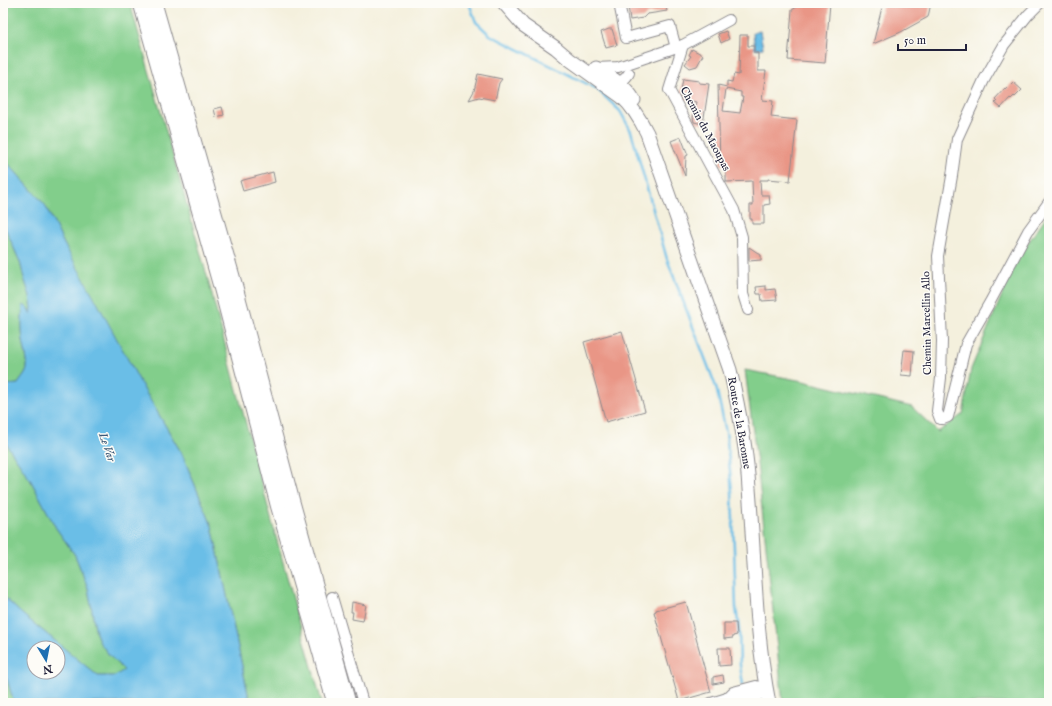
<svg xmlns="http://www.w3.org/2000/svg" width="1052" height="706" font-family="'IM FELL English',serif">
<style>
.green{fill:#82ce8b;stroke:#527863}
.water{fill:#6bbee7;stroke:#467091;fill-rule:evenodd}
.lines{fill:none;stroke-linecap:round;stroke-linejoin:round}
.stream{stroke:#6bbee7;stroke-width:2.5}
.building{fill:#e99686;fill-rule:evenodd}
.minor-casing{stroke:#8b898c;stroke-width:12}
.major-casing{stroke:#8b898c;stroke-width:15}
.highway-casing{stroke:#8b898c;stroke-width:17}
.minor{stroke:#fff;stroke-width:10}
.major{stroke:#fff;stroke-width:13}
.highway{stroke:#fff;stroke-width:15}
.labels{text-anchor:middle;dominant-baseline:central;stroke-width:3;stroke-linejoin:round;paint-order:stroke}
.street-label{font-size:11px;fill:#22223b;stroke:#fdfcf7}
.water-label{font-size:12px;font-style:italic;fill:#3c5977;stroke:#fdfcf7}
</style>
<rect width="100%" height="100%" fill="#fdfcf7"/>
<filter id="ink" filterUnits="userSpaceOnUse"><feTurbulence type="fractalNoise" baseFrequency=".025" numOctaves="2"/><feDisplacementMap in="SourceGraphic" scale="8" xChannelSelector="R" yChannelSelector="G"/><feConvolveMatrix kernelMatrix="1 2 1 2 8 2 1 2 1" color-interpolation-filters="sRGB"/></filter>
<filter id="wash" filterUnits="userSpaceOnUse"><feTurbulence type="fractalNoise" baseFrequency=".012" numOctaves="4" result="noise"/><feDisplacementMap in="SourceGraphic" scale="16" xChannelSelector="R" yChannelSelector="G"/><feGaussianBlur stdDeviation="0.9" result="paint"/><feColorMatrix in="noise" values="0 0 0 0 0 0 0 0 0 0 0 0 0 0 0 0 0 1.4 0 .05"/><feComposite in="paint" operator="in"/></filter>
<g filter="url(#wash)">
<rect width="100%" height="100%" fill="#f4f0dd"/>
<g class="green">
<path d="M3 3H130L207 276 273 526 322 703H250L212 526 182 454 145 391 64 244 45 205 3 158Z"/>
<path d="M1049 212V703H783L757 463 745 370 803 381 912 407 938 432 963 414 971 369 1017 259Z"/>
<path d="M3 223 20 262 24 278 30 296 32 308 31 315 23 305C22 317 21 328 23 340 24 349 28 359 27 368 27 373 21 379 18 384L4 386 3 385Z"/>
<path d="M3 439 31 481 56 528 75 555 88 588 96 633 100 643 110 656 125 671 115 676H98L21 613 3 596Z"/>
<path d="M3 671 7 679 14 703H3Z"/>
</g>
<g class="water">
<path d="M760 31 763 48 755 49 753 33Z"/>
<path d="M3 158 45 205 64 244 93 295 145 391 182 454 212 526 250 703H14L7 679 3 671V596L21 613 98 676H115L124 670 110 656 100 643 96 633 88 588 75 555 56 528 31 481 3 439V385L18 384C21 379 27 373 27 368 28 358 24 349 23 340 21 328 22 316 23 305L27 307 31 314 32 308 30 296 24 278 20 262 3 223ZM34 648H58V672H34Z"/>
</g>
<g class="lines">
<path class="stream" d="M469 3 476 22 490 35 597 89 620 111 631 131 667 259 716 387 726 432 732 491 736 608 739 629 740 665 743 685"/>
</g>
<g id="blocks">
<g class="building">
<path d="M644 3H665L667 11 648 14V13L643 18 630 20 628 6Z"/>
<path d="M803 3H830L825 63 788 60 792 10Z"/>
<path d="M883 3H931L928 17 901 32 873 44Z"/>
<path d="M609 29H612L617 45 606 48 601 32Z"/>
<path d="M726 31 729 39 721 43 718 34Z"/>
<path d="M740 35H748V46H754V53H758V71H766L762 100 773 101 771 117 797 120 790 181 768 179V180H760L761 195H769L770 204 764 205V224H752V219H750V205H753L752 181 726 182V165H720L718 85 727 87V81L732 82 734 74 739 75ZM726 89 741 92V97H743L740 113 723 111Z"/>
<path d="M692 49 703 55 697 66 690 68 685 64 691 56 689 55Z"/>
<path d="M478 74 502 79 499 83 495 100 479 97 469 100 474 91Z"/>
<path d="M683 79 699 81V83L709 84 703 124 694 122 693 117 696 102 682 99 680 96Z"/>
<path d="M1013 82 1022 90 1015 97 1014 96 1011 99 1010 98 1001 108 995 103 997 101 995 99 1005 88 1006 89Z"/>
<path d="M222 107 224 115 216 117 214 109Z"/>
<path d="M681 137 688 155 686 156 685 176 671 141Z"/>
<path d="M273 172 275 182 243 191 240 181Z"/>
<path d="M749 247 761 255V260L749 261Z"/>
<path d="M766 286V290L775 289 777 300 762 301 761 294H757L756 287Z"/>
<path d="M622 331 645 411 606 422 584 342Z"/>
<path d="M904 350 914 351 912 376 901 375Z"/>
<path d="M352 602 366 605 363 621 352 619 353 612H351Z"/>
<path d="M686 602 711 692 679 701 654 612 656 611V610Z"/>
<path d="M724 623H736L737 635 733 636V638L724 639Z"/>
<path d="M718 648H730L731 665 719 666Z"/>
<path d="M723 675 724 682 713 684V677Z"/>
</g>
</g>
</g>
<g filter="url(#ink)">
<use href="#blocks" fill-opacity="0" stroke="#8b898c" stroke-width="1"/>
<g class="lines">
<g class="minor-casing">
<g id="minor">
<path d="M619 3 626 38 670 26 676 48"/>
<path d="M1040 3 1028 15 1004 45 984 80 957 139 952 176 938 256 942 341 941 378 937 411 940 419H943L948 417 966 344 990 302 1028 231 1049 202"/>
<path d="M683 45 729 20"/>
<path d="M596 68 618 67 683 45 669 90 734 210 742 237 743 294 748 310"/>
<path d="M613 81C619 84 626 79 629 73"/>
<path d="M332 597 363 703"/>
<path d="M727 698 733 692 756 686 766 689"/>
<path d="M711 703 727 698 736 700 759 695 766 689"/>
</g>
</g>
<g class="major-casing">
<g id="major">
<path d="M504 3 523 25 556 48 569 59 622 97C633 107 640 119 647 133L730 370C739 409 747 449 749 489 755 560 755 633 769 703"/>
<path d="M596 68C611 77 625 85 634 100"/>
</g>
</g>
<g class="highway-casing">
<g id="highway">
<path d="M141 3 222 290 279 508 335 703"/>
<path d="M154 3 235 287 292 502 348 703"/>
</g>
</g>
<use href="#minor" class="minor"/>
<use href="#major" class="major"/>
<use href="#highway" class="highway"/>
</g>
</g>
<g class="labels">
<g class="street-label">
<text transform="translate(705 129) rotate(62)">Chemin du Maoupas</text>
<text transform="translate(927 323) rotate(-91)">Chemin Marcellin Allo</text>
<text transform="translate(739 423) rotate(80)">Route de la Baronne</text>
</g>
<g class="water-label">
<text transform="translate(107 447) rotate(71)">Le Var</text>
</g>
</g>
<rect width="1052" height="706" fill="none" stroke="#fdfcf7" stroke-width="16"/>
<g transform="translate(46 660) rotate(170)"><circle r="19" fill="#fdfcf7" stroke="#a5a5ac"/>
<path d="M0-3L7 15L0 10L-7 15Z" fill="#1f6fb2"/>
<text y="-6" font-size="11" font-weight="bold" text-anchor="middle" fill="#22223b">N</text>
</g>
<path d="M898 44v6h68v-6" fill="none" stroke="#22223b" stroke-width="2"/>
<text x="904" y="44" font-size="12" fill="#22223b" stroke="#fdfcf7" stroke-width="3" paint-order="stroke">50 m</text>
</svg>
